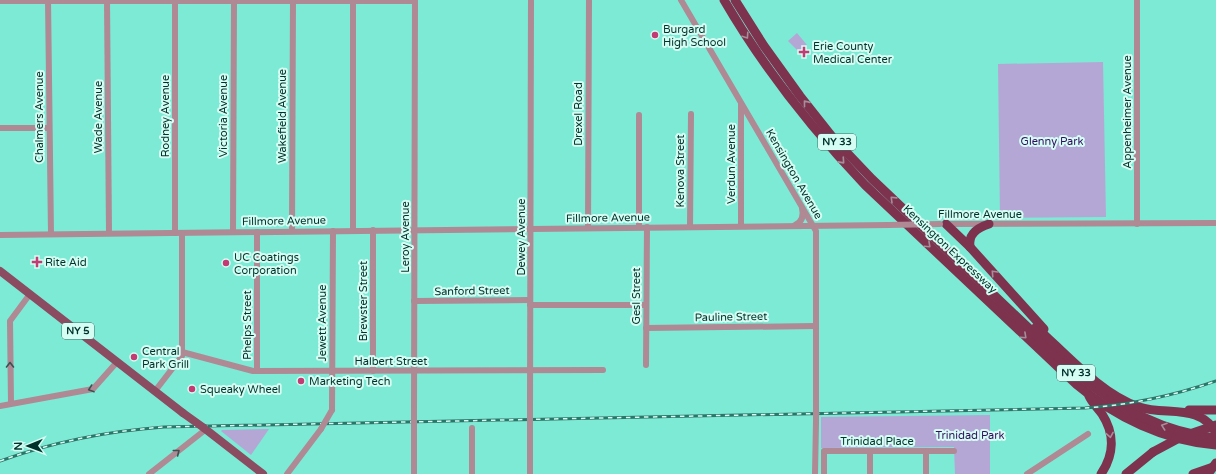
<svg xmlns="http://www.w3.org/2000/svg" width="1216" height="474" font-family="'Varela Round',sans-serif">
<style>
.green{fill:#b5a7d5}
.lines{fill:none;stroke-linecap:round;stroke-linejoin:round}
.minor{stroke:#af8994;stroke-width:6}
.major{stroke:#8b4b60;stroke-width:8}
.highway{stroke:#7d334e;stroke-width:9}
.rail-casing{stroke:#2d7569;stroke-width:3}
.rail{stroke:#d6fdf4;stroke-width:1.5;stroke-dasharray:4.5;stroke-linecap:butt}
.minor-bridge{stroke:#af8994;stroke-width:6}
.major-bridge{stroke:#8b4b60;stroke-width:8}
.highway-bridge{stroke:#7d334e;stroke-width:9}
.oneway{stroke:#a58e99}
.oneway2{stroke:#3d5050}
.poi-dot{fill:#c43a73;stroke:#d6fdf4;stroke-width:1.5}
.labels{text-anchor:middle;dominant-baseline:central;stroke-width:4;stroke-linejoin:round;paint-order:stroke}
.shield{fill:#d6fdf4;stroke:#406f67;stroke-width:1}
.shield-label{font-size:10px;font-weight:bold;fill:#00322b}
.poi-label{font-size:11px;fill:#00322b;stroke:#d6fdf4;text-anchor:start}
.street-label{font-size:11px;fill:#00322b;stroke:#d6fdf4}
.park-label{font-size:11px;fill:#350d60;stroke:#d6fdf4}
</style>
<rect width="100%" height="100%" fill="#7cead4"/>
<g class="green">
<path d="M797 33 807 45 799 52 788 41Z"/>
<path d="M1103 62 1106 217 1000 218 998 64Z"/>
<path d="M990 415V474H955L954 447 821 448V417Z"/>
<path d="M269 429 251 455 221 431 222 430Z"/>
</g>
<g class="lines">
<g class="minor">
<path d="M48 0 51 234"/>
<path d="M107 0 109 233"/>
<path d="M681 0 816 231V406"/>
<path d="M0 1H415"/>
<path d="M741 104V226"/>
<path d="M639 115V227"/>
<path d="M0 128H49"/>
<path d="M946 224 1216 223"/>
<path d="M1137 224V0"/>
<path d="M795 225C802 222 804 216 802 208"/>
<path d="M690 227 691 114"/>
<path d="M588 228 589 0"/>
<path d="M292 231 293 0"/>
<path d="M353 231V0"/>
<path d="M233 232 234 0"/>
<path d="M257 232V370"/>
<path d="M175 233V0"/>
<path d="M0 235 889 225"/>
<path d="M414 301 530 300"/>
<path d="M530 305H646"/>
<path d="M646 328 816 326"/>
<path d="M182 352 253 371 603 370"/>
<path d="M646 365 647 227"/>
<path d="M373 371V230"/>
<path d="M155 391 182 356V233"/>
<path d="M11 403 10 321 30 294"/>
<path d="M530 405 531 0"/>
<path d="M0 406 93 389 117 362"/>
<path d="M414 408 415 0"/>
<path d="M332 410 333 231"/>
<path d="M870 451V474"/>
<path d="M149 474 205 430"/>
<path d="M287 474 321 429"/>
<path d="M414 474V428"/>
<path d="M472 474V428"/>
<path d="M530 474V427"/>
<path d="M815 474 816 422"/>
<path d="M824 474V451H954"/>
<path d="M926 474V451"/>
<path d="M1027 474 1088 434"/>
</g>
<g class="major">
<path d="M0 271 183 413"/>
<path d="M204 428 263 474"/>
</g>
<g class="highway">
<path d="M724 0C763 67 812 129 865 185L1076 384C1115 417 1165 441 1216 445"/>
<path d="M735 0 764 46 800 96 834 139 872 179 1076 373C1117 408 1162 432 1216 438"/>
<path d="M946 224 970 247 1044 329"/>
<path d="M970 247C968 234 977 228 989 224"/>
<path d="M1036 327C1066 354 1101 394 1139 407 1166 416 1200 403 1216 433"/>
<path d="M1089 396C1092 403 1098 408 1102 414 1115 434 1114 455 1101 474"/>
<path d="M1189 410H1216"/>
<path d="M1126 474 1153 452"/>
<path d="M1193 474 1216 466"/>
</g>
<g class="rail-casing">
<path id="rail" d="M0 461C53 442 108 431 164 427L1085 408C1130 405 1173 396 1216 381"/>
</g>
<use href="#rail" class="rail"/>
<g class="minor-bridge">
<path d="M889 225 940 224"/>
<path d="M414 408V428"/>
<path d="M816 422V406"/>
<path d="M530 427V405"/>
<path d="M321 429 332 410"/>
</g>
<path class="major-bridge" d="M183 413 204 428"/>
<g class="highway-bridge">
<path d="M1153 452 1181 437 1216 425"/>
<path d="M1208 474 1216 463"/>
</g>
</g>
<defs><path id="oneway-chevron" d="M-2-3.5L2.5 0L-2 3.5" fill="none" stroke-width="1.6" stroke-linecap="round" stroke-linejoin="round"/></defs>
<g class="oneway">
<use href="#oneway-chevron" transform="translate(746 36) rotate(56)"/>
<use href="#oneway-chevron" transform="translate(806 103) rotate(-129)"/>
<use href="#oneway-chevron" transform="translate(842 161) rotate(48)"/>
<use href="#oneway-chevron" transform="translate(893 199) rotate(-136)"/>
<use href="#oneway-chevron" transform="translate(928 245) rotate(43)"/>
<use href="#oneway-chevron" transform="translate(994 273) rotate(-133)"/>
<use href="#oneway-chevron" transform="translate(1024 336) rotate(43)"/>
<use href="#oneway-chevron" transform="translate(1164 426) rotate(-161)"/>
<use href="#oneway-chevron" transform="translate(1110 435) rotate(80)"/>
</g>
<g class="oneway2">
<use href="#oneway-chevron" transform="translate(10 365) rotate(-90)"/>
<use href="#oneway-chevron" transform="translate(91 389) rotate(161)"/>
<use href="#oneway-chevron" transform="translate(177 452) rotate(-38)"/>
</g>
<g class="poi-dot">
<circle cx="655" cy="35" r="4"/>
<path d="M802 46h4v4h4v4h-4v4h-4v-4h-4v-4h4z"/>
<path d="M35 256h4v4h4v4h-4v4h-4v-4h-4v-4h4z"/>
<circle cx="226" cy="263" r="4"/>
<circle cx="134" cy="357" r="4"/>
<circle cx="301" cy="381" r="4"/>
<circle cx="192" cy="389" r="4"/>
</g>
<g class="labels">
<g class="shield">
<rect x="818" y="134" width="38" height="16" rx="3"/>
<rect x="62" y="323" width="32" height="16" rx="3"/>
<rect x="1057" y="365" width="38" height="16" rx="3"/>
</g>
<g class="shield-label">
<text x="837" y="142">NY 33</text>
<text x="78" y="331">NY 5</text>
<text x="1076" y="373">NY 33</text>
</g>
<g class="poi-label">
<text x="663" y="29">Burgard<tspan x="663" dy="13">High School</tspan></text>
<text x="813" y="46">Erie County<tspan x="813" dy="13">Medical Center</tspan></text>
<text x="234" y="257">UC Coatings<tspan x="234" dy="13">Corporation</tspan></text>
<text x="45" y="262">Rite Aid</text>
<text x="142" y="351">Central<tspan x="142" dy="13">Park Grill</tspan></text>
<text x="309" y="381">Marketing Tech</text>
<text x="200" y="389">Squeaky Wheel</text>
</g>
<g class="street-label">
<text transform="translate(1127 112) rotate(-90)">Appenheimer Avenue</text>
<text transform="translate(578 114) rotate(-90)">Drexel Road</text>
<text transform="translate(165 116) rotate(-90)">Rodney Avenue</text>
<text transform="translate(223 116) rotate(-90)">Victoria Avenue</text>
<text transform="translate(282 116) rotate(-90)">Wakefield Avenue</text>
<text transform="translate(39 117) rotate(-90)">Chalmers Avenue</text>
<text transform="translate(98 117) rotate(-90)">Wade Avenue</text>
<text transform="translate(731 164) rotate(-90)">Verdun Avenue</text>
<text transform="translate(680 171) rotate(-90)">Kenova Street</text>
<text transform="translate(794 174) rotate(60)">Kensington Avenue</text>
<text x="980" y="214">Fillmore Avenue</text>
<text transform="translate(608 218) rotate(-1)">Fillmore Avenue</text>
<text transform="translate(284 221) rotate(-1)">Fillmore Avenue</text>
<text transform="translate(405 237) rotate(-90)">Leroy Avenue</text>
<text transform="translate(521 237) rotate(-90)">Dewey Avenue</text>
<text transform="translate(950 249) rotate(43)">Kensington Expressway</text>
<text transform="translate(472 291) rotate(-1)">Sanford Street</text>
<text transform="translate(636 296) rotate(-90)">Gesl Street</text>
<text transform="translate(363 301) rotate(-90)">Brewster Street</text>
<text transform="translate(731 317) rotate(-1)">Pauline Street</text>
<text transform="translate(322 323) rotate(-90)">Jewett Avenue</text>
<text transform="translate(247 325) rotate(-90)">Phelps Street</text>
<text x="391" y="361">Halbert Street</text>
<text x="877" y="441">Trinidad Place</text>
</g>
<g class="park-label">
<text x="1052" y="141">Glenny Park</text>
<text x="970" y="435">Trinidad Park</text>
</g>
</g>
<g transform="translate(28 446) rotate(269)" stroke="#d6fdf4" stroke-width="3" paint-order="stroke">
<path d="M0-3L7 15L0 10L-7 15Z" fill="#00322b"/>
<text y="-6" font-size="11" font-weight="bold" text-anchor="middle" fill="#00322b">N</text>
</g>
</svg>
